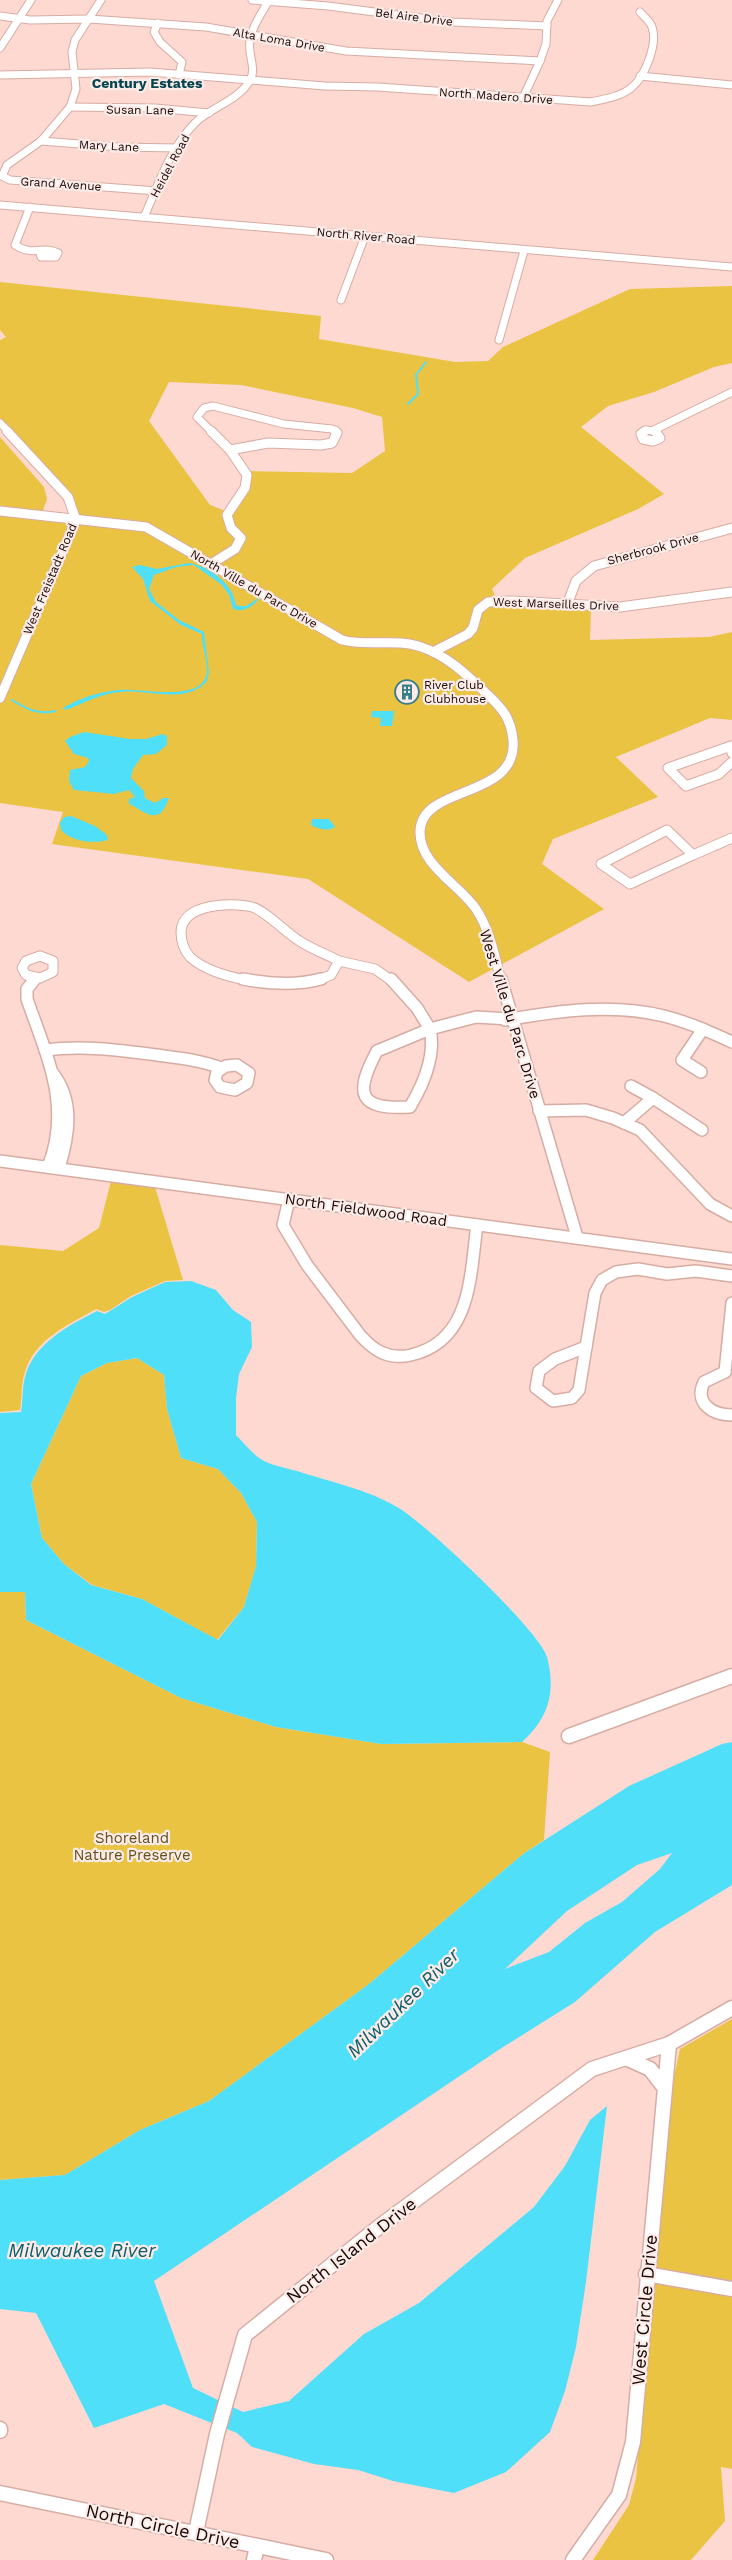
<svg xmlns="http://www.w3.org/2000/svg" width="732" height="2560" font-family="'Work Sans',sans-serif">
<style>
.green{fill:#eac342;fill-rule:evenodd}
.water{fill:#50dff9;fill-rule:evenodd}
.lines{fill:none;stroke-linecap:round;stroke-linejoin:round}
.stream{stroke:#50dff9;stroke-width:2}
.minor-far3-casing{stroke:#d7aca3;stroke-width:9}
.minor-far2-casing{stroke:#d7aca3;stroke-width:11}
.minor-far1-casing{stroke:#d7aca3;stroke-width:14}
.minor-casing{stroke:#d7aca3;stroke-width:17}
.minor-far3{stroke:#fff;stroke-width:7}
.minor-far2{stroke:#fff;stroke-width:9}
.minor-far1{stroke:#fff;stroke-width:11}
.minor{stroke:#fff;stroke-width:14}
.labels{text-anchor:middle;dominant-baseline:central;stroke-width:4.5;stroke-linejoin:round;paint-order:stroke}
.far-street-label{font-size:12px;fill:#160806;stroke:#fdebe7}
.far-poi-label{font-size:12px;fill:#160806;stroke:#fdebe7;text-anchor:start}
.far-neighbourhood-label{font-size:14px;font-weight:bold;fill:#05454f;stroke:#fdebe7}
.street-label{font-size:15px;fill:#160806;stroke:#fdebe7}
.park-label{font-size:15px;fill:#61501b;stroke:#fdebe7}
.near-street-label{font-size:18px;fill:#160806;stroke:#fdebe7}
.near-water-label{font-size:19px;font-style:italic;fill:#0a5e6b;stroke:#fdebe7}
</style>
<rect width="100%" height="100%" fill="#fdd9d1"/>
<g class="green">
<path d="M0 282 321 316 319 339 455 362 488 361 503 347 630 289 732 286V363L714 367 654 392 608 406 581 427 664 494 638 509 525 558 492 589 498 602 591 609 590 640 709 637 732 632V720L710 718 616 757 658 797 553 839 542 864 604 909 469 982 308 879 52 844 63 812 0 803V511L75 520 73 507 0 423V340L6 337 0 330ZM169 382 241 385 353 408 382 417 385 451 352 473 244 471 239 495 228 512 210 505 149 421Z"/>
<path d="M0 437 44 487 47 499 42 513 0 508Z"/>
<path d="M111 1181 155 1187 183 1280 165 1281 131 1296 110 1310 104 1312 96 1309C68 1325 35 1339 25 1372 21 1383 22 1398 20 1410L0 1412V1245L63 1251 99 1228Z"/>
<path d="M137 1358 164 1375 167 1409 181 1458 218 1469 241 1493 257 1522 256 1566 244 1607 217 1640 142 1599 92 1585 64 1564 42 1538 31 1484 81 1376 107 1363Z"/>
<path d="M0 1592H25L26 1620 181 1698 276 1727 381 1744 522 1742 550 1752 544 1840 523 1854 369 1984 209 2101 140 2130 65 2175 0 2180Z"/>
<path d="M732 2019V2469L721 2467 725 2521 691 2560H593L629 2505 636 2478 668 2105 680 2049Z"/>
</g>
<g class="water">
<path d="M189 563C204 565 223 577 231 591 234 596 234 601 237 606H246L260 597C254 606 244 613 233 609L229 595 222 585 194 565 176 567 154 575 149 589 156 602 179 620 204 632 209 672 207 681C186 705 149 689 121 692 102 693 84 703 66 710L63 708C79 698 99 692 118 690 139 688 194 701 205 679 211 667 201 647 202 634L181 625 150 601 143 579 132 567 140 565 157 569Z"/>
<path d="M372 711H394L392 726H380L381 718 371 717Z"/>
<path d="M84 732 130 739H146L163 734 167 736V745L156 754 143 755 133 769 131 778 144 791 145 798 155 803 163 798H169C167 802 166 806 164 809 154 824 140 808 129 804V799L135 797 129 790 114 794 74 790 69 781 70 770 85 767 89 761 88 758 74 754 65 741 70 737Z"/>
<path d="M71 816 95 826 107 835 108 840C92 844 73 842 61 830L60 823 64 817Z"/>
<path d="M312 819H329L335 827C328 832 318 829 311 825Z"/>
<path d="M191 1281 216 1290 233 1310 251 1322 252 1347 239 1374 236 1398V1435C244 1443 254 1456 264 1461 274 1466 286 1468 297 1471 330 1482 367 1489 397 1507 423 1521 540 1631 547 1657 556 1691 549 1718 522 1742L381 1744 276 1727 181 1698 26 1620 25 1592H0V1413L21 1412C23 1400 22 1388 25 1377 34 1343 68 1326 97 1311L105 1314 132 1297 165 1282ZM137 1358 164 1375 167 1409 181 1458 218 1469 241 1493 257 1522 256 1566 244 1607 218 1640 142 1599 91 1585 64 1564 42 1538 31 1484 81 1376 107 1363Z"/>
<path d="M732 1742V1885L655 1932 575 2002 500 2049 154 2281 193 2388 243 2412 289 2401 364 2334 419 2303 534 2207 565 2166 590 2120 607 2106 586 2282 576 2347 565 2391 550 2432 506 2472 454 2493 393 2481 358 2470 314 2464 252 2447 237 2433 164 2404 94 2428 36 2313 0 2309V2180L65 2175 140 2130 209 2101 369 1984 523 1854 629 1786 722 1744ZM672 1853 660 1869 622 1902 585 1923 549 1952 505 1969 567 1911 637 1865Z"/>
</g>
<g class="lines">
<g class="stream">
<path d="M408 404 418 394 416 375 426 362"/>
<path d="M12 700C26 709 38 715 55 711"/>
</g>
<g class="minor-far3-casing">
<g id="minor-far3">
<path d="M101 0 75 40 72 52 76 89 70 107 41 141 7 165 2 176 10 180 157 191"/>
<path d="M252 0 328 6 452 22 547 26"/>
<path d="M0 16 30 20 89 19 206 27 346 51 540 61"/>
<path d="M158 23 154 32 160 42 182 62 179 75"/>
<path d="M0 48 31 0"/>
<path d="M0 75 150 72 325 86 378 87 591 102C604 99 620 97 631 88 645 77 658 44 652 27 650 21 644 17 640 12"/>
<path d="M640 76 732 85"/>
<path d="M523 98 540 61 546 44 547 21 558 0"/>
<path d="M70 107 155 108 209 113"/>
<path d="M41 141 118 147 178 148"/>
<path d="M0 205 732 267"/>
<path d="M30 207 15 245C33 257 44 245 58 253L56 257H41L40 253"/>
<path d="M144 217C158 186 170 148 195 123 211 107 236 102 249 82 258 69 247 55 250 41 252 26 262 13 269 0"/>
<path d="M341 300 365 236"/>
<path d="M499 340 524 251"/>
<path d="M0 423 9 432"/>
<path d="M654 430 732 392"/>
<path d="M212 432 197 417 204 408 213 406 284 424 332 429 336 432"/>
<path d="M643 432 647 430 657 432"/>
</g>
</g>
<g class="minor-far2-casing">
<g id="minor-far2">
<path d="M211 431 230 450 268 443 321 445 332 443 337 433 335 431"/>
<path d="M645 431 641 434 643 439 653 441 660 438 655 431"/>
<path d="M0 511 146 527 342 640C368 647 396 638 421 647 447 655 469 677 488 695 503 709 511 719 513 740 518 800 422 784 420 831 419 865 459 884 476 909 490 930 495 957 501 981"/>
<path d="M211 564 235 549 241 538 231 528 227 515 245 488 247 475 230 450"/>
<path d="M567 605 576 581 594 566 732 528"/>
<path d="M433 652 468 634 473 628 478 610 488 602 512 601 620 607 732 592"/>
<path d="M0 698 76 520 68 497 7 431"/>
<path d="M732 753 731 746 668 768 686 786 719 774 732 762"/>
<path d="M667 830 693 855 630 884 601 864Z"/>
<path d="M693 855 732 838"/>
<path d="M40 956 53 961V972L40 978 26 975 22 968 26 961Z"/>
<path d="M339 961 375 969 392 981"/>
<path d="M34 981 35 979"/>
<path d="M250 981C230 977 205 971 190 957 184 950 181 942 181 932 182 903 232 902 252 907 266 911 285 932 298 940 311 949 326 954 339 961L331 975 316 981"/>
</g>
</g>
<g class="minor-far1-casing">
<g id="minor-far1">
<path d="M35 979 27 989V999C47 1057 72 1106 48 1167"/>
<path d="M243 979C269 984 295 986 321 979"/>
<path d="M391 979 417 1008 430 1029"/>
<path d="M501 979 577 1237"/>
<path d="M505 1020C557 1011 612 1003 664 1016 688 1022 710 1032 732 1042"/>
<path d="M430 1029C436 1055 423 1085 410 1107 358 1110 354 1094 377 1051Z"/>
<path d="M430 1029 476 1017 511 1019"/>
<path d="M45 1050C83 1045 119 1050 157 1055 179 1058 200 1060 221 1068"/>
<path d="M237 1065 249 1073 247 1083 235 1090 220 1087 215 1080 217 1072 226 1066Z"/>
<path d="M52 1072C75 1101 69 1135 59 1168"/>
<path d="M701 1072 682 1060 703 1029"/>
<path d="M653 1098 702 1130"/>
<path d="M539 1111 586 1110 613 1118 640 1130 710 1204 732 1216"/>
<path d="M624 1123 653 1098 631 1086"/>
<path d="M0 1161 732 1259"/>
<path d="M289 1199 283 1225 307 1265 360 1335C374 1351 389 1360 411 1355 472 1341 470 1275 477 1225"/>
<path d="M586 1347 595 1293 602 1280 616 1272 638 1269 667 1274 696 1271 732 1276"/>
<path d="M586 1347 579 1390 572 1398 553 1401 536 1388 539 1371 555 1359Z"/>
<path d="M725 1372 704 1382C694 1403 712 1415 732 1415"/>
<path d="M725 1372 732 1303"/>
<path d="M730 1677 732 1676"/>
</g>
</g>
<g class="minor-casing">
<g id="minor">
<path d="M569 1736 732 1676"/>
<path d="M628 2059 650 2069 664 2087"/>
<path d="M646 2274 732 2289"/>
<path d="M0 2429V2431"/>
<path d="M0 2493 326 2560"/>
<path d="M196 2532 217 2434 245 2335 380 2226 592 2069 669 2044 732 2008"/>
<path d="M254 2560 257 2546"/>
<path d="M573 2560 619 2495 633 2442 669 2044"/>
</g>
</g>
<use href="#minor-far3" class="minor-far3"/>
<use href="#minor-far2" class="minor-far2"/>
<use href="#minor-far1" class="minor-far1"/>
<use href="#minor" class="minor"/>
</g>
<defs>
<g id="building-ring" transform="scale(1.25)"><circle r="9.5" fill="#fdebe7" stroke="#387d8a" stroke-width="1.5"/><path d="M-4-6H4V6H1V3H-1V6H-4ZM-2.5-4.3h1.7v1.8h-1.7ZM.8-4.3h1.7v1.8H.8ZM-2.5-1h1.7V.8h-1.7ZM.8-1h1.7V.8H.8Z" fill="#387d8a"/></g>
</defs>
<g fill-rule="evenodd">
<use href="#building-ring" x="407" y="692"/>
</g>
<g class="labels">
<g class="far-street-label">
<text transform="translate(414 17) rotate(7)">Bel Aire Drive</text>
<text transform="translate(279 40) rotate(10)">Alta Loma Drive</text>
<text transform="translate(496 96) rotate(4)">North Madero Drive</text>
<text transform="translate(140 110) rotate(1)">Susan Lane</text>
<text transform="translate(109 146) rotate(3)">Mary Lane</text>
<text transform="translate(170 166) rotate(-62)">Heidel Road</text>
<text transform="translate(61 184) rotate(4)">Grand Avenue</text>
<text transform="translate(366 236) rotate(5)">North River Road</text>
<text transform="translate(653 549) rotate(-15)">Sherbrook Drive</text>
<text transform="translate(50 579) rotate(-67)">West Freistadt Road</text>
<text transform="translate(254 589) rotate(30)">North Ville du Parc Drive</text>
<text transform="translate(556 604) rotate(2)">West Marseilles Drive</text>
</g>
<g class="far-poi-label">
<text x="424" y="685">River Club<tspan x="424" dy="14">Clubhouse</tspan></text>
</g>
<g class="far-neighbourhood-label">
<text x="147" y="83">Century Estates</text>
</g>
<g class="street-label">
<text transform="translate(510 1014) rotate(73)">West Ville du Parc Drive</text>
<text transform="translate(366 1210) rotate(8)">North Fieldwood Road</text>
</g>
<g class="park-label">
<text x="132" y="1838">Shoreland<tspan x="132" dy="17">Nature Preserve</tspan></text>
</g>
<g class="near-street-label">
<text transform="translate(351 2250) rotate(-38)">North Island Drive</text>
<text transform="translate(644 2310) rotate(-85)">West Circle Drive</text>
<text transform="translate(163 2526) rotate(12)">North Circle Drive</text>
</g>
<g class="near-water-label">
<text transform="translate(403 2003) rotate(-44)">Milwaukee River</text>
<text x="82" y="2250">Milwaukee River</text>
</g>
</g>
</svg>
